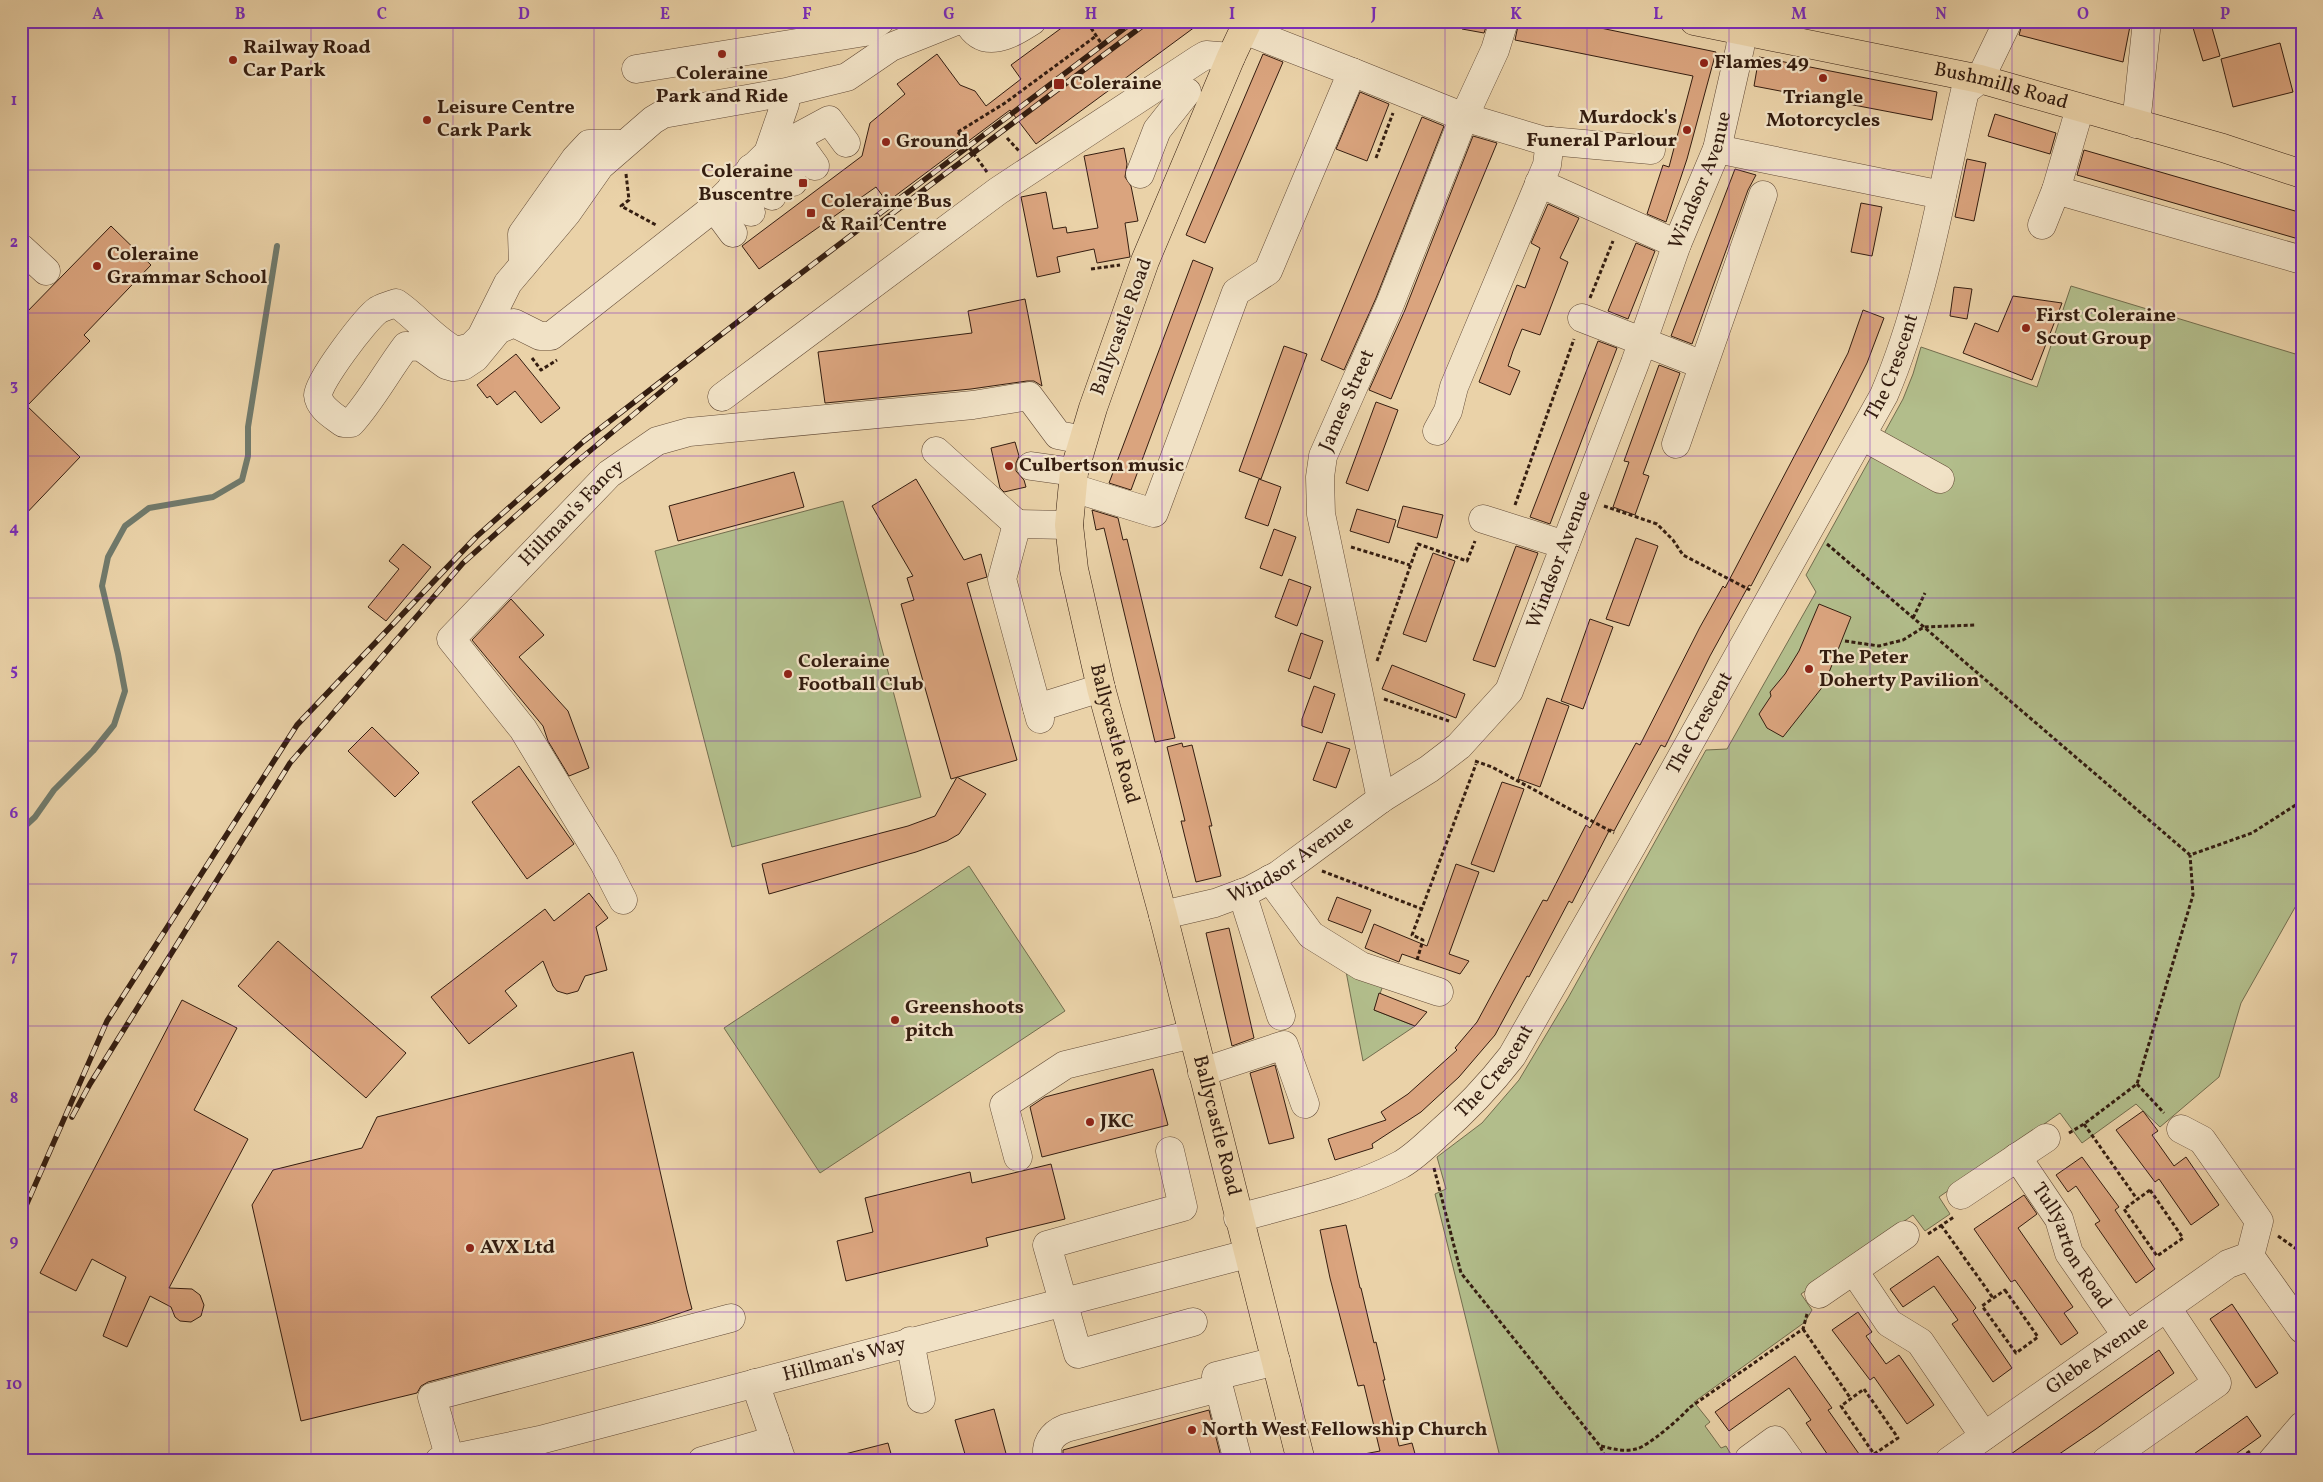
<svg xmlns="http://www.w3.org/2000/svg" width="2323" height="1482" font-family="Vollkorn,serif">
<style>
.green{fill:#b2bd8b;stroke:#736d4e}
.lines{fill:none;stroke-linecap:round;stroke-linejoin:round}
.stream{stroke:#707a6c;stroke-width:6}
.building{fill:#daa47e;stroke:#341d10}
.minor-casing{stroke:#624a36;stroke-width:29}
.major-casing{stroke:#341d10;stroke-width:29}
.path{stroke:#341d10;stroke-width:3;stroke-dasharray:4 2.5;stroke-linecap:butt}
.minor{stroke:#f1e2c6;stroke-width:28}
.major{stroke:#ead2a8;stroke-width:28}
.rail-casing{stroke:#341d10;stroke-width:5.5}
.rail{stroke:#f1e2c6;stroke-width:4;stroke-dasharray:11;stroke-linecap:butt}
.path-bridge{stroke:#341d10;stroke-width:3;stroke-dasharray:4 2.5;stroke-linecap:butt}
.grid{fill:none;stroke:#7b2cbf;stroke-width:1;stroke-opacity:0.55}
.poi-dot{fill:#8f2418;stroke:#f1e2c6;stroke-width:2}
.labels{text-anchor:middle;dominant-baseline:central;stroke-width:4.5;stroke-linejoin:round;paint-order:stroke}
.poi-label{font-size:20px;font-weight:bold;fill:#341d10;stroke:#f1e2c6;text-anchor:start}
.street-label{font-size:20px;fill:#341d10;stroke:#f1e2c6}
.neatline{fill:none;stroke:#7b2cbf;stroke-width:2}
.grid-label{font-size:16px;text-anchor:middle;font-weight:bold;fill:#7b2cbf}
</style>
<rect width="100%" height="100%" fill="#ead2a8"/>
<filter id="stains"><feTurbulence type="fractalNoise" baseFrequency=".004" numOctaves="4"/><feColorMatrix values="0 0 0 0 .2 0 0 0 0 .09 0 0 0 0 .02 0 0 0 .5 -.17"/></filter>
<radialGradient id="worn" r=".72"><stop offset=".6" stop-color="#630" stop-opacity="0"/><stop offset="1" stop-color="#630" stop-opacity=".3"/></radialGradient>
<g class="green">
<path d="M2071 286 2302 356V895L2241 1003 2219 1077 2160 1127 2136 1104 2082 1143 2060 1113 1939 1197 1950 1214 1925 1231 1913 1215 1801 1294 1812 1310 1805 1322 1694 1402 1710 1422 1705 1426 1721 1448 1726 1446 1735 1461H1501L1435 1194 1446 1189 1437 1157 1482 1123 1519 1080 1568 998 1706 750 1727 749 1816 592 1806 575 1903 399 1913 374 1921 347 2037 387Z"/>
<path d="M843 501 921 797 732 847 655 551Z"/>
<path d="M969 866 1065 1011 820 1173 724 1028Z"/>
<path d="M1345 966 1385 980 1374 1010 1415 1026 1363 1061Z"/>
</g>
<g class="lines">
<path class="stream" d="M21 830 35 817 54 790 93 751 114 725 125 691 118 654 102 586 108 557 125 526 149 508 213 497 242 480 248 456V427L277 246"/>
</g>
<g class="building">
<path d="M1071 21H1203L1036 144 1010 110 887 202 876 187 759 269 742 246 862 156 870 123 905 94 897 84 937 54 960 85 975 91 986 106 1021 79 1011 65Z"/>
<path d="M1462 21H1488L1484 33 1462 29Z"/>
<path d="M1519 21H1567L1716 52 1687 159 1666 222 1647 214 1663 165 1669 167 1693 76 1515 40Z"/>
<path d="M2023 21H2131L2123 62 2019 35Z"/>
<path d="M2191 21H2210L2220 56 2203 61Z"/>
<path d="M2280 43 2293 92 2233 107 2221 59Z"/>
<path d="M1263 54 1283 62 1205 243 1186 235Z"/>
<path d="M1759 57 1937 92 1932 120 1754 86Z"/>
<path d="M1360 92 1389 104 1367 161 1336 149Z"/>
<path d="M1995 114 2056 133 2050 154 1988 136Z"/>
<path d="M1422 117 1444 126 1376 298 1344 370 1321 360Z"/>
<path d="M1473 136 1497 143 1391 399 1369 390 1405 310Z"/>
<path d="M1124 148 1127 164 1125 177 1131 186 1138 221 1125 223 1130 257 1097 263 1094 249 1057 257 1060 272 1037 277 1021 197 1046 192 1053 229 1066 227 1067 233 1098 228 1084 156Z"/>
<path d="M2084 150 2302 213V240L2077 175Z"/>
<path d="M1967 159 1986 163 1974 221 1955 217Z"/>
<path d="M1735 169 1756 175 1748 190 1692 344 1671 336Z"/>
<path d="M1861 203 1882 207 1872 256 1851 252Z"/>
<path d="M1548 204 1579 218 1560 258 1568 262 1540 335 1522 329 1513 351 1508 366 1520 371 1510 395 1479 382 1517 285 1525 288 1540 248 1531 243Z"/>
<path d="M111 226 151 265 84 335 90 341 27 406 80 457 21 519V318Z"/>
<path d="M1636 243 1655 251 1628 319 1608 311Z"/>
<path d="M1193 260 1213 268 1131 490 1109 483Z"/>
<path d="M1954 287 1972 289 1967 319 1950 316Z"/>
<path d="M2013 296 2062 303 2032 380 1963 353 1975 323 1998 332Z"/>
<path d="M1025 299 1042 386 1034 381H1027L971 389 825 403 818 352 972 333 968 311Z"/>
<path d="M1863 310 1884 318 1867 363 1845 407 1751 586 1749 585 1710 656 1665 747 1661 745 1614 831 1610 829 1572 903 1569 901 1529 977 1527 976 1495 1035 1459 1077 1421 1112 1372 1144 1373 1148 1335 1160 1328 1139 1386 1120 1381 1112 1408 1094 1457 1050 1455 1048 1477 1022 1543 900 1547 901 1586 825 1590 828 1636 743 1640 745 1700 627 1723 586 1725 588 1829 390 1848 353Z"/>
<path d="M1598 341 1617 348 1586 429 1550 524 1530 517Z"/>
<path d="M1284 346 1307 354 1261 479 1239 471Z"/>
<path d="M516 354 560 408 541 423 515 391 497 405 490 396 487 398 477 385Z"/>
<path d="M1659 365 1680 373 1643 474 1649 476 1635 515 1613 507 1629 462 1624 461Z"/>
<path d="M1376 402 1398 410 1368 491 1346 483Z"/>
<path d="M1015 442 1019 456 1016 463V471L1024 480 1026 487 1004 492 1000 488 991 448Z"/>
<path d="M794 472 804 507 678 541 669 506Z"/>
<path d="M916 479 964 560 981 554 987 577 967 583 1017 760 951 779 901 604 914 600 907 578 913 576 872 506Z"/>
<path d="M1259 479 1281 487 1268 526 1245 518Z"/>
<path d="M1403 506 1443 515 1437 538 1397 527Z"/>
<path d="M1357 509 1396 520 1389 543 1350 531Z"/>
<path d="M1092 510 1118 518 1123 540 1127 539 1175 738 1155 742 1104 528 1096 530Z"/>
<path d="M1274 529 1296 537 1282 576 1260 568Z"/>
<path d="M1636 538 1658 546 1629 626 1606 619Z"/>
<path d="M403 544 431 567 386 621 368 607 399 569 389 561Z"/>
<path d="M1516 546 1538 553 1495 667 1473 660Z"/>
<path d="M1433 553 1455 561 1426 642 1403 634Z"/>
<path d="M1289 579 1311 587 1297 626 1275 617Z"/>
<path d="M511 599 544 635 519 657 568 711 589 768 569 776 548 741 543 726 472 640Z"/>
<path d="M1819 604 1851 617 1824 685 1783 737 1767 728 1759 714 1771 696 1770 692 1785 674 1799 651Z"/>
<path d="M1590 619 1613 627 1583 709 1561 701Z"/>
<path d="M1301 633 1323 641 1310 679 1288 671Z"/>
<path d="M1392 665 1465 694 1456 718 1382 689Z"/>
<path d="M1314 686 1335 694 1322 733 1302 726V719Z"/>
<path d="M1547 698 1569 706 1540 787 1518 779Z"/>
<path d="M372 727 419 773 395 797 348 751Z"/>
<path d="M1327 742 1350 749 1336 788 1313 780Z"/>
<path d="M1182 743 1183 747 1192 745 1212 826H1209L1221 876 1196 882 1181 821H1185L1167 747Z"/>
<path d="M519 766 574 844 527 879 472 802Z"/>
<path d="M957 777 986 794 959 834 947 841 916 852 769 894 762 864 908 826 935 816Z"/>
<path d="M1502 782 1524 789 1494 872 1471 864Z"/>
<path d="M1456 864 1479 872 1449 954 1469 961 1460 974 1402 954 1399 962 1365 948 1374 924 1427 946Z"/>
<path d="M589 893 608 918 596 927 607 970 585 976 578 991 567 994 557 991 553 986 543 961 505 991 517 1006 469 1044 431 997 545 909 554 921Z"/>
<path d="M1337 897 1371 910 1362 933 1328 920Z"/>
<path d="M1229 928 1254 1038 1232 1046 1206 933Z"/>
<path d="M278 941 406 1053 366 1098 238 986Z"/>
<path d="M1379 993 1427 1012 1415 1026 1374 1010Z"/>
<path d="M182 1000 237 1028 194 1110 248 1139 169 1288 192 1289 200 1295 204 1305 201 1316 191 1322 180 1321 175 1317 171 1307 150 1296 127 1347 103 1336 126 1277 92 1259 76 1291 40 1273Z"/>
<path d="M633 1052 687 1290 692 1309 654 1322 428 1382 421 1386 417 1393 301 1421 252 1205 273 1170 362 1148 377 1117Z"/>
<path d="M1275 1065 1294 1138 1269 1144 1250 1073Z"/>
<path d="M1153 1069 1168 1125 1042 1157 1030 1107 1045 1097Z"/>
<path d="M2143 1111 2158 1131 2152 1135 2174 1166 2186 1157 2219 1205 2191 1225 2159 1179 2155 1182 2116 1130Z"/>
<path d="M2082 1157 2119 1207 2115 1210 2155 1269 2136 1283 2095 1224 2100 1221 2076 1186 2068 1192 2056 1175Z"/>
<path d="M1051 1164 1065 1219 986 1238 988 1246 846 1281 837 1241 873 1232 865 1198 970 1172 972 1183Z"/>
<path d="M2024 1195 2037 1214 2018 1228 2073 1307 2064 1313 2078 1333 2061 1345 2015 1280 2011 1282 1974 1229Z"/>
<path d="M1346 1225 1360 1288H1361L1374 1343 1376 1342 1385 1380H1383L1399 1446 1412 1443 1417 1461H1365L1364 1454 1380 1451 1364 1385 1358 1386 1330 1278 1320 1230Z"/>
<path d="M1938 1256 1976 1308 1973 1311 2012 1368 1993 1382 1952 1324 1958 1320 1934 1286 1903 1307 1890 1289Z"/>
<path d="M2232 1304 2278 1373 2256 1388 2210 1319Z"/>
<path d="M1858 1312 1872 1332 1866 1336 1886 1364 1899 1355 1934 1405 1907 1424 1874 1377 1870 1380 1832 1330Z"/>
<path d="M2159 1350 2174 1373 2096 1429 2049 1461H2001Z"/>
<path d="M1795 1356 1832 1408 1828 1410 1864 1461H1832L1806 1423 1811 1420 1789 1388 1729 1431 1715 1412Z"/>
<path d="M994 1409 1008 1461H967L955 1420Z"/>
<path d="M1209 1410 1222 1461H1063V1450Z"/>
<path d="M2247 1416 2261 1436 2226 1461H2184Z"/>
<path d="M888 1443 893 1461H842L841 1455Z"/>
</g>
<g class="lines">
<g class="minor-casing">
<g id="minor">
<path d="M967 21C984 51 1010 35 1032 21"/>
<path d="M636 69 865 32 880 21"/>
<path d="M1352 72 1464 117 1548 142 1550 141 1651 150"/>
<path d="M786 92 785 104 768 153 706 214 551 336H540L514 323 498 330 475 358 463 366 453 367 446 365 421 347 406 346C387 371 372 400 351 423H343C334 416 319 408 318 395 317 383 366 318 378 310 383 307 390 305 396 303 417 317 433 339 456 351L471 347 481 337 508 283 567 213 600 166 653 120 663 114 786 92 847 77 891 47 956 21"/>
<path d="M2136 124 2147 21"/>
<path d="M795 138 815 166"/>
<path d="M1717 149 1942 195"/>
<path d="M771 151 793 182"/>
<path d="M768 153 829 120 846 143"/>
<path d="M751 168 772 196"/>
<path d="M1140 174 1157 130 1187 92"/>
<path d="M1539 183 1677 244"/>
<path d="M732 187 751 212"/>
<path d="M2056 190 2302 260"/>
<path d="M713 206 733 233"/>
<path d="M2042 225 2056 190 2080 108"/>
<path d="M21 248 46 271"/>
<path d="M523 265 522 234 575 159 589 144H623"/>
<path d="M1582 318 1703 365"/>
<path d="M722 397 998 191 1199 59 1206 55 1231 57"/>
<path d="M1437 431 1448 411 1454 387 1547 165 1550 141"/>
<path d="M1862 436 1940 479"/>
<path d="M1676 444 1763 195"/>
<path d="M936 451 1017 524"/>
<path d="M1031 466 1074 472"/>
<path d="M1073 488 1154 513 1236 292 1268 271 1352 72 1244 30"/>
<path d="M1483 519 1565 545"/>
<path d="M1037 708 1101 688"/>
<path d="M1040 719 1002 579 1017 524 1069 525"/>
<path id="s1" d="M1381 799 1321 514 1320 477 1323 456 1390 304 1464 117 1495 50 1504 21"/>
<path d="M1270 879 1311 935 1361 966 1439 992"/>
<path d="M1242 893 1281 1016"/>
<path id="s2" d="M623 900 604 863 523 729 451 639 609 474 657 441 689 432 973 405 1029 396 1058 435 1083 440"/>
<path id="s3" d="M1163 915 1215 903 1250 890 1278 875 1381 799 1429 769 1459 746 1509 691 1635 363 1677 244 1717 149 1740 48 1742 30"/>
<path d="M1202 1072 1284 1045 1305 1104"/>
<path d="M2181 1129 2202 1140 2259 1221 2250 1256"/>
<path d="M1170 1151 1183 1207 1047 1245 1078 1354 1193 1322"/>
<path d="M1018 1157 1004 1105 1065 1065 1193 1034"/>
<path id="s4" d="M2017 1157 2059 1219 2069 1253 2126 1335"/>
<path d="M1961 1195 2046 1138"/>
<path id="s5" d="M1238 1218C1292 1203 1350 1191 1400 1165 1413 1158 1425 1146 1436 1136 1465 1111 1488 1087 1512 1056L1633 844 1884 395C1925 299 1941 193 1965 91L1980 79 2008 21"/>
<path d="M2250 1256 2302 1329"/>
<path d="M1854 1271 1889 1323 1920 1342 1984 1436"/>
<path d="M1819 1294 1905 1235"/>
<path d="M910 1341 921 1399"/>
<path d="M755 1383 782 1461"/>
<path d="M450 1459 432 1397 731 1318"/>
<path d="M1749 1459 1775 1440 1790 1461"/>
<path id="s6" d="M439 1461 540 1440 1247 1254"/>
<path d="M702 1461 775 1440"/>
<path d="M1048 1461C1044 1445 1051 1434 1066 1428L1219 1388"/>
<path d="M1238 1461 1216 1376 1276 1361"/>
<path id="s7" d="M1949 1461 2228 1264 2250 1256"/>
<path d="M2106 1461 2217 1383 2167 1308"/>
<path d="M2272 1461 2302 1426"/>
</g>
</g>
<g class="major-casing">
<g id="major">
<path id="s8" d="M1248 21 1231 57 1145 261 1093 408 1074 472 1069 525 1074 569 1101 688 1163 915 1301 1461"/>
<path id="s9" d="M1694 21 1980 79 2223 148 2302 174"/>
</g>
</g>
<g class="path">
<path d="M1091 28 1101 43"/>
<path d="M958 132 1005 103 1096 36"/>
<path d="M1007 138 1019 151"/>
<path d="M1376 158 1393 113"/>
<path d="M626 174 629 200 621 206 656 225"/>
<path d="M1091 269 1120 265"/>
<path d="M1590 298 1613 241"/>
<path d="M532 358 541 370 557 360"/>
<path d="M1515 505 1574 339"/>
<path d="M1604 506 1657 524 1673 540 1683 555 1750 590"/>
<path d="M1827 544 2190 855 2252 833 2302 801"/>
<path d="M1351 547 1410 565"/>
<path d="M1913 618 1925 593"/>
<path d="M1845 641 1879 646 1903 640 1924 627 1976 625"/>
<path d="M1377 661 1418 544 1467 561 1475 541"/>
<path d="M1384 699 1449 721"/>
<path d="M1475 761 1492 767 1614 833"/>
<path d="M1322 871 1422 909"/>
<path d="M1417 960 1423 940 1412 935 1476 764"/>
<path d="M2137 1084 2164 1113"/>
<path d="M2084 1124 2137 1199"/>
<path d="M2069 1133 2084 1124 2137 1084 2193 895 2190 855"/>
<path d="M1434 1168 1461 1273 1600 1446 1607 1461"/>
<path d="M2150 1190 2183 1238 2157 1256 2124 1209Z"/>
<path d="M1941 1225 1993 1298"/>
<path d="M1928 1234 1954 1217"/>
<path d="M2278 1236 2302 1253"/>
<path d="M2005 1290 2038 1337 2016 1353 1982 1306Z"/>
<path d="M1803 1329 1851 1399"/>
<path d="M1864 1389 1898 1438 1874 1454 1841 1406Z"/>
<path d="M1601 1446C1613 1449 1624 1452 1636 1449 1647 1447 1682 1417 1689 1408L1803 1329 1807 1314"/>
<path d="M1909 1456 1913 1461"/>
<path d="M2236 1461 2250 1451"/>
</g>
<use href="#minor" class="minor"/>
<use href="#major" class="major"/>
<g class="rail-casing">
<g id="rail">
<path d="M873 228 1149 21"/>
<path d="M72 1117 90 1084 290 763 463 563 573 465 675 380"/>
<path d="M21 1217 107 1021 297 725 476 537 584 441 771 296 1134 21"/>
</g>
</g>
<use href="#rail" class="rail"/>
<path class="path-bridge" d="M958 132 987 172"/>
</g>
<path class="grid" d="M169 21V1461M311 21V1461M453 21V1461M594 21V1461M736 21V1461M878 21V1461M1020 21V1461M1162 21V1461M1303 21V1461M1445 21V1461M1587 21V1461M1729 21V1461M1870 21V1461M2012 21V1461M2154 21V1461M21 170H2302M21 313H2302M21 456H2302M21 598H2302M21 741H2302M21 884H2302M21 1026H2302M21 1169H2302M21 1312H2302"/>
<g class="poi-dot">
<circle cx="722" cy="54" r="5"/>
<circle cx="233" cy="60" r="5"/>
<circle cx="1704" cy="63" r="5"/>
<circle cx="1823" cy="78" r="5"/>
<rect x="1053" y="78" width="12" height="12" rx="2.5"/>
<circle cx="427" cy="120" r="5"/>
<circle cx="1687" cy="130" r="5"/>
<circle cx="886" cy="142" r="5"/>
<rect x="798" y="178" width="10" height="10" rx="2.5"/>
<rect x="806" y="208" width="10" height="10" rx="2.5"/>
<circle cx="97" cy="266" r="5"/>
<circle cx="2026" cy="328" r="5"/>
<circle cx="1009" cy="466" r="5"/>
<circle cx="1809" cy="669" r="5"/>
<circle cx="788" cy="674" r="5"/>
<circle cx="895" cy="1020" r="5"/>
<circle cx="1090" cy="1122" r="5"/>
<circle cx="470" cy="1248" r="5"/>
<circle cx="1192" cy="1430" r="5"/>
</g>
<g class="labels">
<g class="poi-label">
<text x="243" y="48">Railway Road<tspan x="243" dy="23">Car Park</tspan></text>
<text x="1714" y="63">Flames 49</text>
<text x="722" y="74" text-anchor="middle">Coleraine<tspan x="722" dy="23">Park and Ride</tspan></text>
<text x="1070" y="84">Coleraine</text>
<text x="1823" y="98" text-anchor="middle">Triangle<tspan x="1823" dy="23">Motorcycles</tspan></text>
<text x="437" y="108">Leisure Centre<tspan x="437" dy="23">Cark Park</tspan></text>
<text x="1677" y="118" text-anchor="end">Murdock's<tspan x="1677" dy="23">Funeral Parlour</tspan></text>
<text x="896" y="142">Ground</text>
<text x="793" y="172" text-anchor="end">Coleraine<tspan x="793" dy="23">Buscentre</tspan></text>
<text x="821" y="202">Coleraine Bus<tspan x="821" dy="23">&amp; Rail Centre</tspan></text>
<text x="107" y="255">Coleraine<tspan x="107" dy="23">Grammar School</tspan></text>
<text x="2036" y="316">First Coleraine<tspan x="2036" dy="23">Scout Group</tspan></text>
<text x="1019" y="466">Culbertson music</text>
<text x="1819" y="658">The Peter<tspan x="1819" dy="23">Doherty Pavilion</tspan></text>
<text x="798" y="662">Coleraine<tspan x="798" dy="23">Football Club</tspan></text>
<text x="905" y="1008">Greenshoots<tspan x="905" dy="23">pitch</tspan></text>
<text x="1100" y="1122">JKC</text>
<text x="480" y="1248">AVX Ltd</text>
<text x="1202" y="1430">North West Fellowship Church</text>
</g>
<g class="street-label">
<text stroke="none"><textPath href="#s9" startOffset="314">Bushmills Road</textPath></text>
<text stroke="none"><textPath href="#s3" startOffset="965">Windsor Avenue</textPath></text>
<text transform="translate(1122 327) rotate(-70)">Ballycastle Road</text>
<text stroke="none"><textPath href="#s5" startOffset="1115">The Crescent</textPath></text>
<text stroke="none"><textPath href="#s1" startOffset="410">James Street</textPath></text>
<text stroke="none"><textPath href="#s2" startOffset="488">Hillman's Fancy</textPath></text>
<text stroke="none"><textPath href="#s3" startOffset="560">Windsor Avenue</textPath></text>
<text stroke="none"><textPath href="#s5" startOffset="710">The Crescent</textPath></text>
<text stroke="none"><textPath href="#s8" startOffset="751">Ballycastle Road</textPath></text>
<text stroke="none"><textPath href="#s3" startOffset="141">Windsor Avenue</textPath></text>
<text stroke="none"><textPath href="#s5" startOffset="305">The Crescent</textPath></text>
<text stroke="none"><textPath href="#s8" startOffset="1156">Ballycastle Road</textPath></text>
<text stroke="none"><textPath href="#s4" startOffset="105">Tullyarton Road</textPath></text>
<text stroke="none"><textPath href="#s7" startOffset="182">Glebe Avenue</textPath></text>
<text stroke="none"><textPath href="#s6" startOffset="418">Hillman's Way</textPath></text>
</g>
</g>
<rect width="2323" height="1482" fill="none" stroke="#ead2a8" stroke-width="55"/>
<rect x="28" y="28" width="2268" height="1426" class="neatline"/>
<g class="grid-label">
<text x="98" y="19">A</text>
<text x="240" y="19">B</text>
<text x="382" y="19">C</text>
<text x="524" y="19">D</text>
<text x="665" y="19">E</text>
<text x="807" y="19">F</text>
<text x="949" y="19">G</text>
<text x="1091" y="19">H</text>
<text x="1232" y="19">I</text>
<text x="1374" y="19">J</text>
<text x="1516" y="19">K</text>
<text x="1658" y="19">L</text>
<text x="1799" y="19">M</text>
<text x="1941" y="19">N</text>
<text x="2083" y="19">O</text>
<text x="2225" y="19">P</text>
<text x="14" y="105">1</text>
<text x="14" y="247">2</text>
<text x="14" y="390">3</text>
<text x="14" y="533">4</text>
<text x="14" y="675">5</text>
<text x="14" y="818">6</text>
<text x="14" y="961">7</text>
<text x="14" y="1103">8</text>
<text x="14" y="1246">9</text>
<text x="14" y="1389">10</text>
</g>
<rect width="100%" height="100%" filter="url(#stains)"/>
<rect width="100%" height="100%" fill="url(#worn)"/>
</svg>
